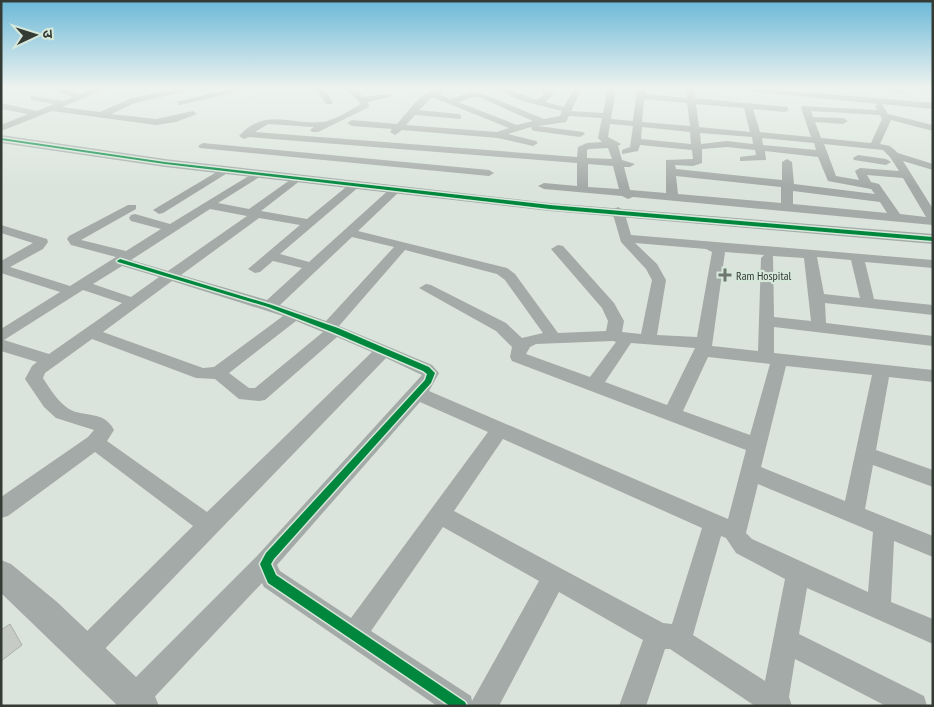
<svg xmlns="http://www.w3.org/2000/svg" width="934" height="707" font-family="'PT Sans Narrow','Noto Sans Devanagari',sans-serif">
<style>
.building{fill:#c6ccc5;stroke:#aab0aa}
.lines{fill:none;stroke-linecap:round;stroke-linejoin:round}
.minor{fill:#a4aaa7;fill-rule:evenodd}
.tertiary{fill:#a4aaa7;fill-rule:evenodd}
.cycleway-casing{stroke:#d6e8da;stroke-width:3}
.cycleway{fill:#00873e;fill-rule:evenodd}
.poi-dot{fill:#6e766f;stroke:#d6e8da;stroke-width:2}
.labels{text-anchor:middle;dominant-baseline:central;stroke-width:4.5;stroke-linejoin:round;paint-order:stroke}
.poi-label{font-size:12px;fill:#343b35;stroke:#d6e8da;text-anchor:start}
</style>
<rect width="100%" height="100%" fill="#dae4dc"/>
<path class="building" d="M10 624 22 645 1 661V630Z"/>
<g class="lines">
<g class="minor">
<path d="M47 88H61L81 94 96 88H108L62 107 100 112 132 98 181 88H199L135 103 111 114 156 119 193 111 197 114 176 122 156 125 52 111 1 131V125L28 114 1 109V103L37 111 54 104 31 100V96L63 101 73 97Z"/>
<path d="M235 88H253L180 105 176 102Z"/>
<path d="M315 88H323L333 102 332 104H326Z"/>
<path d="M346 88H355L363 97 389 94 393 96 368 102 369 107 318 132H312L310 130 314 127 268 124 255 132 577 157 578 147 587 143 602 142 598 138 602 118 569 116 566 122 538 126 583 132 585 134 580 137 535 131 532 130 531 127 508 134 536 141 538 143 533 146 498 138 402 130 395 135 390 132 392 129 352 126 347 123 352 120 397 124C409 111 422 88 443 88V92L439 94 450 99 472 92 481 93 544 119 560 116 562 111 522 101 493 88H505L537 100 544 94 535 88H546L554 94 545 102 564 107 574 88H582L571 111 603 113 608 88H616L611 119 633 121 637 88H645V94L687 98 686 88H694L695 98 788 107V111L785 112 753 109 760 132 811 137 801 108 802 106 877 110 875 106 878 104 720 88H757L933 103V109L882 104 888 114 933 125V131L891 120 880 144 890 146 898 153 933 164V170L903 161 933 209V225L633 197 628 199 622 196 544 189 538 186 544 183 577 186V163L249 137 244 139 239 136C265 107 290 125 322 122 334 121 350 110 361 104ZM432 97 509 128 497 132 406 125 415 115 461 119V115L458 114 419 110ZM473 97H479L533 121 517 125 458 102ZM644 99 687 103 690 126 642 122ZM696 104 744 108 750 132 699 127ZM811 111 880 115 882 119 871 143 821 138 815 122 843 124 848 121 843 118 813 117ZM610 124 633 126 630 147 622 150V154L638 151 640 145 692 150 693 159 666 160V193L630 190 624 167H630L635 164 622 160 618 146 621 144 608 137ZM642 127 690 132 691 144 641 139ZM700 133 752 137 753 144 727 141 701 144ZM762 138 814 143 816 150 763 145ZM824 144 883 150 890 157 899 171 860 168 855 171 859 180 836 176ZM727 147 755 150 756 155 740 157V161L766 160 765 151 818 157 828 181 871 189 875 194 794 184 792 162 787 159 782 162V180L676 169 675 165 693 166 702 163V149ZM608 148 612 159 587 158V150L589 149ZM588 164 613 166 619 189 588 187ZM867 175 903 178 926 217 900 214 879 184 871 182ZM676 176 781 187V203L678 194ZM793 191 880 202 887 213 793 204Z"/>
<path d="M396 88H406L399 92H396Z"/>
<path d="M875 88H900L905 91 901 93Z"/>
<path d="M910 88 933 89V93Z"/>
<path d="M203 143 489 170 494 173 489 176 200 148 198 146Z"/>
<path d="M858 155 886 159 891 162 886 165 854 160 853 158Z"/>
<path d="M225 167 230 170 229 172 163 213 159 214 153 210Z"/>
<path d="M257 171 262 174 261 176 218 203 249 209 297 175 301 176V180L261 211 307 219 351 183 355 182 361 185 280 254 309 262 392 187H400V191L358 231 507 268 515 274 558 333 606 331 608 321 602 308 551 249 558 245 563 246 614 303 624 321 622 332 641 334 652 280 646 269 621 242 612 211 618 207 624 211 631 235 933 260V268L865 262 874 299 933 305V315L825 303 826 323 933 336V346L774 327V353L933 370V382L889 377 876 450 933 470V487L873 465 865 509 933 536V557L894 541 891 602 933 619V644L807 588 799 634 924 696 927 706H886L795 659 789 697 792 706H755L670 649H665L646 706H619L643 640 559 592 499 706H437L264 587 262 583 146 706H123L121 699 124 689 257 556 422 375 386 358 94 660 85 664 76 660 72 651 76 642 193 526 95 452 8 516 1 518V497L88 437 94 430 56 418 44 407 25 379 32 366 37 362 1 351V329L60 292 1 273V261L33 243 1 233V225L47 239 48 242 43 249 10 267 70 286 116 257 71 245 67 239 69 236 128 205H136V209L81 240 126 251 161 229 131 221 129 218 131 215 135 214 170 224ZM210 209 247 216 168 271 131 260ZM259 218 300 225 248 269 255 273 260 272 273 261 302 268 267 300 181 275ZM352 237 394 247 326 321 280 305ZM635 243 706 249 712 252 697 337 657 335 666 280 657 264ZM405 250 497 274 505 280 543 333 522 338 506 323 431 285 426 284 419 288 496 331 512 347 510 357 512 361 746 450 728 519 429 391 439 373 432 365 339 326ZM725 252 764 255 761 258 758 351 712 346ZM773 256 804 258 811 321 774 317ZM817 257 851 260 860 298 824 294ZM122 266 159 277 131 297 93 284ZM172 281 283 316 214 367 203 368 103 332ZM83 290 122 303 49 354 4 340ZM296 321 323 332 255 388H249L229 373ZM337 337 372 352 207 512 107 441 114 430C104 410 85 418 69 409 58 402 50 389 43 378L45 373 92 339 196 378 215 379 239 399 259 401 265 400ZM613 341 616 342 590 377 526 354 530 347 536 344ZM631 343 695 348 667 405 605 382ZM708 357 770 364 750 435 683 411ZM786 366 872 375 845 501 761 467ZM420 402 488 432 351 618 280 571 277 565ZM503 439 702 528 672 624 663 623 454 511ZM758 484 873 532 868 592 752 539 746 533ZM443 527 539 581 472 701 471 696 371 631ZM721 536 726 538 736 553 785 579 765 681 693 635Z"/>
</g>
<g class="tertiary">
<path d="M1 135 165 159 550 203 933 234V244L550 211 165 167 1 143Z"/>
<path d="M1 560 11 564 57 602 154 694 159 706H118L1 593Z"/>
</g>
<g class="cycleway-casing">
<g id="cycleway">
<path d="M1 138 165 162 550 205 933 237V241L550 209 165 164 1 140Z"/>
<path d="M120 259 272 305 338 328 429 367 435 373 431 383 274 559 271 564 276 575 465 702 467 706H450L268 583 260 564 266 553 425 380 427 374 423 371 332 332 268 307 118 262 117 261Z"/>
</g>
</g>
<use href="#cycleway" class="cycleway"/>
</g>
<linearGradient id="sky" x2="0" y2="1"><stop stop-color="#6bb8d8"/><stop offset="0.47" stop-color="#eef3ef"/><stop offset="1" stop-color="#eef3ef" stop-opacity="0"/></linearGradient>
<rect width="934" height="187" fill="url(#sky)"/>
<path class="poi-dot" d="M722.5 267.5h5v5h5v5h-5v5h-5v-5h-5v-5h5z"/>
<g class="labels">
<g class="poi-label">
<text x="736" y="275">Ram Hospital</text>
</g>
</g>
<rect width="934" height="707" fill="none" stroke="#343b35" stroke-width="5"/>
<g transform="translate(35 35) rotate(86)" stroke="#d6e8da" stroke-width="4" paint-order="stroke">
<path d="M0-4L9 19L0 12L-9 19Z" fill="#343b35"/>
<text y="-8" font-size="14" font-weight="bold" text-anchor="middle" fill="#343b35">उ</text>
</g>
</svg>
